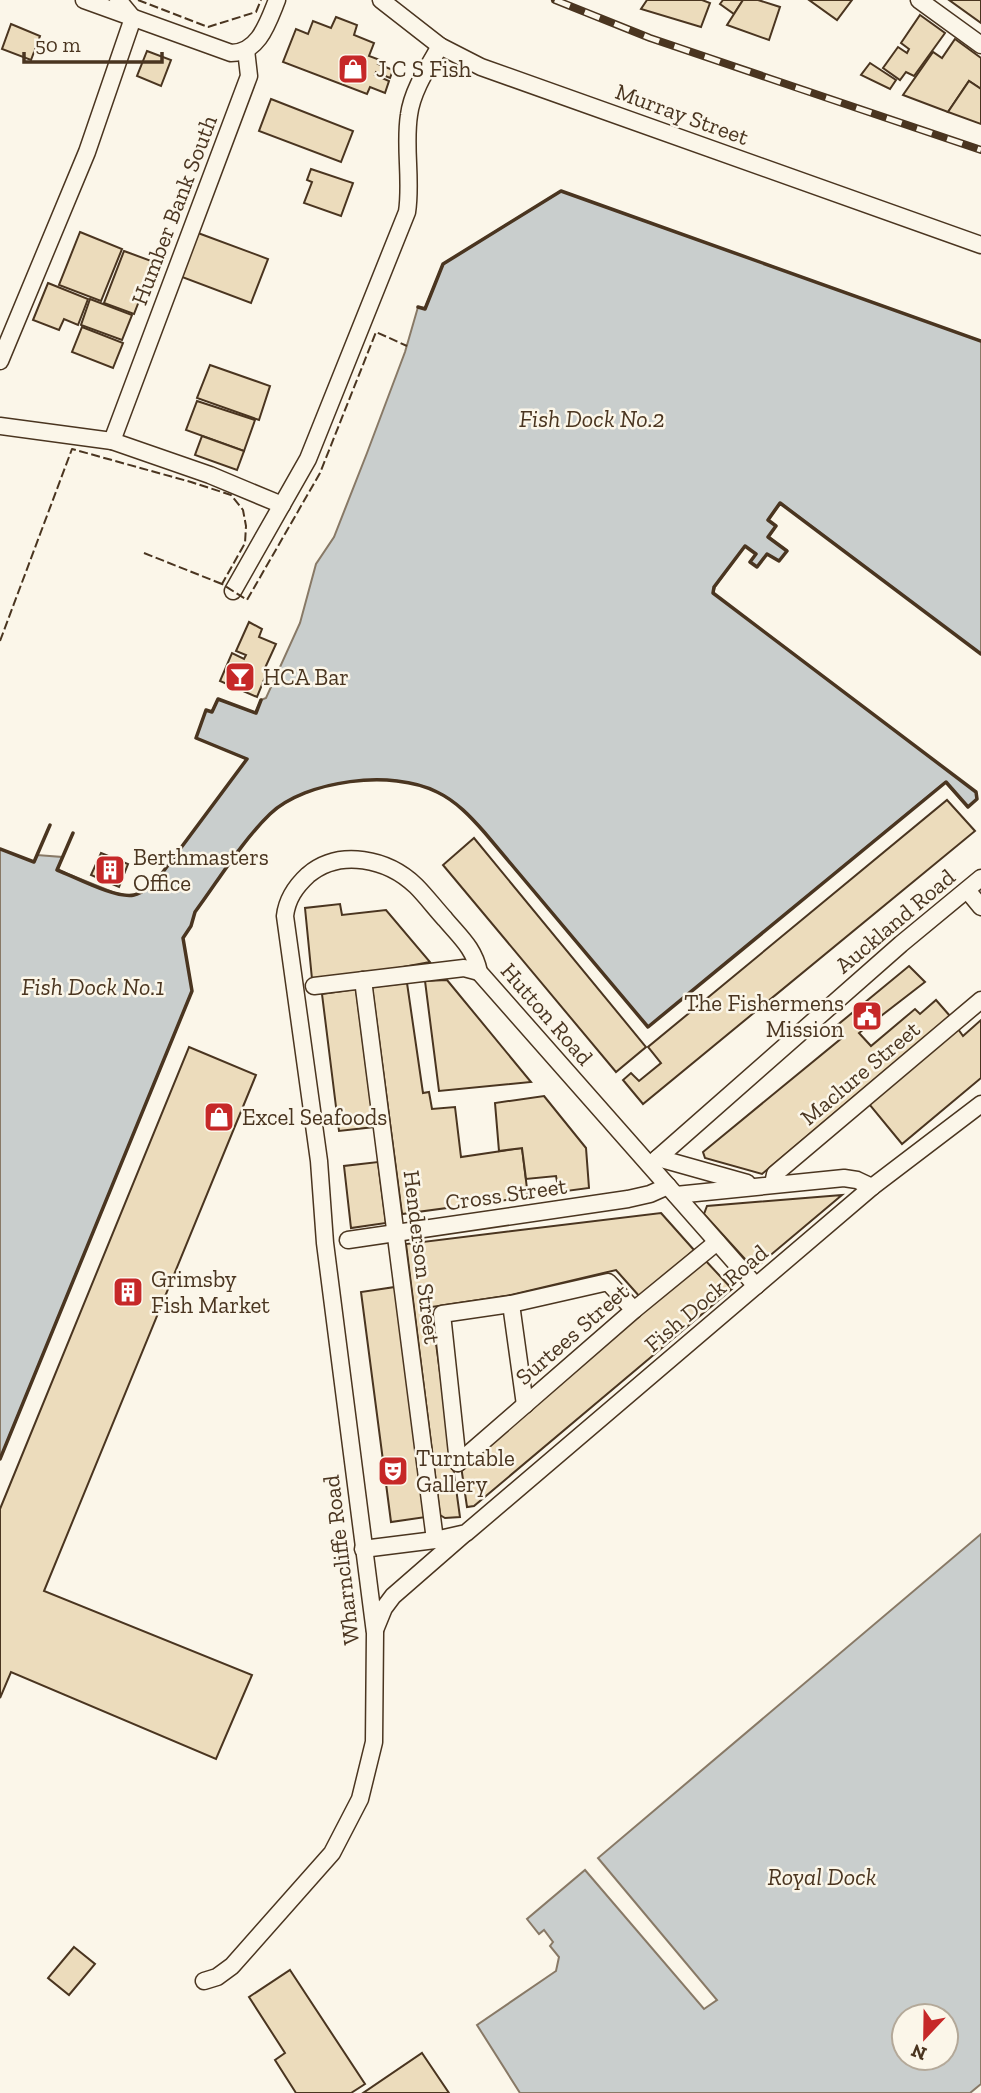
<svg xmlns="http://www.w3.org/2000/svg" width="981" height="2093" font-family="'Zilla Slab',serif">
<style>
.water{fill:#c9cecd;stroke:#887966;stroke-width:2;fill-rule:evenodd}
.building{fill:#ecdcbc;stroke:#4a3520;stroke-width:2}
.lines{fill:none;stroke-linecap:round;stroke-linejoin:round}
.street-casing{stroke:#4a3520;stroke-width:19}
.street{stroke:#fbf6e9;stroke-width:16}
.rail-casing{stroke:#4a3520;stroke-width:8}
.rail{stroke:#fbf6e9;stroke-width:5;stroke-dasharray:16;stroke-linecap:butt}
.fence{stroke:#4a3520;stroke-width:2;stroke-dasharray:9 3.5;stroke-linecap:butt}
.wall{stroke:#4a3520;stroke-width:3.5}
.labels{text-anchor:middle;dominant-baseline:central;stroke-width:5;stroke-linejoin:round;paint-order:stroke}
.poi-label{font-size:23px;fill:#4a3520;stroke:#fbf6e9;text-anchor:start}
.street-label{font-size:23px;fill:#4a3520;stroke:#fbf6e9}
.water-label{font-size:24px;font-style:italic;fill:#4a3520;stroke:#fbf6e9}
</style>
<rect width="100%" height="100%" fill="#fbf6e9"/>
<g class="water">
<path d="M561 191 981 341V654L781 503 768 520 776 526 769 537 787 551 779 561 767 554 757 567 750 562 756 554 745 546 715 587 713 593 976 792 977 799 968 807 945 782 648 1027 485 833C471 817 456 801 437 792 392 769 306 780 270 814 242 841 218 881 195 912L191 926 183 938 192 991 0 1459V849L34 862 37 855 62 857 58 870 115 893 132 896 154 884 247 759 196 738 206 710 212 712 218 699 255 713 261 700 266 698 300 623 316 564 334 537 367 453 405 352 418 307 425 308 443 264Z"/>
<path d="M981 1534V2084L970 2093H520L477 2025 556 1971 559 1957 550 1946 553 1942 544 1930 539 1934 527 1919 585 1870 704 2009 717 2000 598 1858ZM904 2016H946V2058H904Z"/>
</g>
<g class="building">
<path d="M647 0H702L710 3 701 27 641 9Z"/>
<path d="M723 0H743L734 14 720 4Z"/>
<path d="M743 0H758L780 7 769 40 727 25Z"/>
<path d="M809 0H852L837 20Z"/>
<path d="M949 0H981V23Z"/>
<path d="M920 15 945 33 914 76 906 72 900 80 883 68 898 47 907 53 909 49 901 43Z"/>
<path d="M336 17 357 25 354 35 374 43 369 56 380 60 378 64 393 70 390 78 376 72 375 75 389 81 385 93 370 87 367 94 283 62 296 29 308 34 313 21 331 28Z"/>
<path d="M11 24 40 36 31 60 2 49Z"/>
<path d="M955 39 981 58V89L969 81 948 112 903 95 933 52 942 58Z"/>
<path d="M147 51 171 60 161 86 137 76Z"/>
<path d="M870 63 896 80 890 89 861 75Z"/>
<path d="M969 81 981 89V124L948 112Z"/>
<path d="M271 99 353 131 341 162 259 131Z"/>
<path d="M311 169 353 183 341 216 304 203 312 182 307 180Z"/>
<path d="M80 232 122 249 101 301 59 285Z"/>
<path d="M198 233 268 259 251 303 182 277Z"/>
<path d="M124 251 154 262 134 314 104 303Z"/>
<path d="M48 283 88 299 78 325 64 319 59 330 33 320Z"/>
<path d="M90 299 132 315 122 340 81 325Z"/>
<path d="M82 327 123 343 113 368 72 352Z"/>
<path d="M210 365 270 386 259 420 197 398Z"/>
<path d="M197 401 255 420 244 451 186 430Z"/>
<path d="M202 436 244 451 237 470 195 455Z"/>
<path d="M249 622 262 629 259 637 276 644 265 668 268 670 257 697 220 681 232 653 244 659 246 655 236 651Z"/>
<path d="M947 800 975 831 643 1104 623 1080 631 1073 639 1081 661 1063 648 1047Z"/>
<path d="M474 838 646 1047 616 1072 443 865Z"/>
<path d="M101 853 128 864 119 887 91 875Z"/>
<path d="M340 904 342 915 386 910 430 962 387 970 312 979 305 908Z"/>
<path d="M909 966 925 982 859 1033 871 1046 915 1009 920 1014 936 1000 950 1016 762 1174 705 1158 703 1152 843 1037 835 1027Z"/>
<path d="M447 980 531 1082 439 1091 425 981Z"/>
<path d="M407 983 423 1093 429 1092 432 1109 455 1107 461 1157 522 1148 528 1197 402 1214 372 987Z"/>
<path d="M356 989 374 1127 339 1131 322 994Z"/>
<path d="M981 1020V1078L902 1144 869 1104 958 1029 963 1036Z"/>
<path d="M189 1047 256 1075 44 1591 252 1675 216 1759 11 1672 0 1698V1509Z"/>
<path d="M544 1096 586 1148 589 1188 559 1192 556 1176 526 1179 522 1148 499 1151 495 1103Z"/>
<path d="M378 1162 386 1223 351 1228 344 1166Z"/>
<path d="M842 1195 754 1269 704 1214 707 1206Z"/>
<path d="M661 1213 694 1250 640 1297 616 1270 511 1295 431 1307 460 1517 445 1518 440 1515 406 1244Z"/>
<path d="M705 1260 732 1289 474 1506 467 1507 461 1466Z"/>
<path d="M395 1287 426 1517 391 1522 361 1292Z"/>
<path d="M74 1947 95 1964 69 1995 48 1978Z"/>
<path d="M290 1970 365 2084 351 2093H296L275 2060 285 2053 249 1997Z"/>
<path d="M422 2053 449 2093H363Z"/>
</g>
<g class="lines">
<g class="street-casing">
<g id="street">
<path d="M84 0 231 53C259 53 268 22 277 0"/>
<path d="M381 0 440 46 481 67 981 245"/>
<path d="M919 0 981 45"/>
<path d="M0 361 87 152 133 18 118 0"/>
<path d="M0 426 112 441 210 475 282 505"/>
<path d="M112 441 249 76 246 50"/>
<path d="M233 591 308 459 407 212C412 180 404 147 409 115 412 91 428 67 440 46"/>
<path d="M967 890 981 907"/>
<path d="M363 980 435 1540"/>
<path d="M314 986 464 968 479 972"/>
<path d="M658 1158 747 1183"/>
<path d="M650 1165 901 944 981 878"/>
<path d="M773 1184 775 1174 981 1000"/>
<path d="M676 1195 844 1178 857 1180 872 1187"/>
<path d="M348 1240 628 1199 650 1194 668 1186"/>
<path d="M511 1304 525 1405"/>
<path d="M458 1463 442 1314 511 1304 608 1282 634 1310"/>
<path d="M458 1463 634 1310 717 1242"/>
<path d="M363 1549 435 1540 466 1533 872 1187 981 1104"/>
<path d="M375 1630 384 1608 393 1596 463 1535"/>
<path d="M204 1981 217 1977 232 1966 332 1853 360 1799 374 1742 375 1633 325 1243 319 1161 285 916C287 899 295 887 308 875 340 848 388 859 416 886 426 896 435 908 445 919 460 937 474 948 479 972L756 1286"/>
</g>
</g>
<use href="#street" class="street"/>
<g class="rail-casing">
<path id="rail" d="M555 0 650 38 981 150"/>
</g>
<use href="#rail" class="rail"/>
<g class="fence">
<path d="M138 0 208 27 256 12 261 0"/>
<path d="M144 553 222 584"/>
<path d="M0 641 72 449 191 482 231 495 243 510 246 526 245 543 222 584 247 600 320 473 376 332 407 346"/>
</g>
<g class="wall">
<path d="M418 307 425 309 443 264 561 191 981 341"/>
<path d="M73 833 57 870C75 877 116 899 134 895 141 894 148 888 154 884L247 759 196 738 206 710 212 712 218 699 256 713 261 700"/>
<path d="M0 849 34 862 50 825"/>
<path d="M0 1459 192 991 183 938 191 926 195 912C218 881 242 841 270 814 306 780 392 769 437 792 456 801 471 817 485 833L648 1027 946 782 968 807 977 799 976 792 713 593 714 587 745 546 756 554 750 562 757 567 767 554 779 561 787 551 768 537 776 526 768 520 780 503 981 654"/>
</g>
</g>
<defs>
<g id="shop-square" transform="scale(1.575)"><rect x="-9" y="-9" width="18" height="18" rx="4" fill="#c62828" stroke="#fbf6e9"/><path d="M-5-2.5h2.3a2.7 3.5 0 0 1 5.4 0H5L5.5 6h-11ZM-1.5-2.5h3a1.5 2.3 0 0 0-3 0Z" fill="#fff"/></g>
<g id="bar-square" transform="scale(1.575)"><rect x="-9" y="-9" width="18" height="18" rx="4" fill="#c62828" stroke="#fbf6e9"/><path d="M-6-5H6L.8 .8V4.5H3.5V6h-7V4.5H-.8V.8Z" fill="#fff"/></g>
<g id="building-square" transform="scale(1.575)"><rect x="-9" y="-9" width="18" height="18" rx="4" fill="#c62828" stroke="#fbf6e9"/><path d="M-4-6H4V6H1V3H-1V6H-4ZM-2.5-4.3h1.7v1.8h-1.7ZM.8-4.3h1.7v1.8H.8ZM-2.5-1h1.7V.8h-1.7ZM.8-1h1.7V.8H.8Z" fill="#fff"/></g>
<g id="civic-square" transform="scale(1.575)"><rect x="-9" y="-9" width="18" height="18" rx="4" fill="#c62828" stroke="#fbf6e9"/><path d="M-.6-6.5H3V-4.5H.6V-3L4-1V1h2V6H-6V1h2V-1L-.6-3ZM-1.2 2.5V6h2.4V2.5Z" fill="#fff"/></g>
<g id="theatre-square" transform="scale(1.575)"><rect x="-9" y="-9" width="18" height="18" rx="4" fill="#c62828" stroke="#fbf6e9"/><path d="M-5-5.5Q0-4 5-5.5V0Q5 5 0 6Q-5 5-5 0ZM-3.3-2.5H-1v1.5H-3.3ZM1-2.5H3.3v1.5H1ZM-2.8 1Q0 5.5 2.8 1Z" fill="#fff"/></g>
</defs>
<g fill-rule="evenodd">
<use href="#shop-square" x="353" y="69"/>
<use href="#bar-square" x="240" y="677"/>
<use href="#building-square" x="110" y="870"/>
<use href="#civic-square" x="867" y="1016"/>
<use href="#shop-square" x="219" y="1117"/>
<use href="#building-square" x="128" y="1292"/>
<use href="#theatre-square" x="393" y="1471"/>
</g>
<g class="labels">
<g class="poi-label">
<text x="376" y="69">J C S Fish</text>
<text x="263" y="677">HCA Bar</text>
<text x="133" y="857">Berthmasters<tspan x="133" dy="26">Office</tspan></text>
<text x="844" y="1003" text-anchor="end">The Fishermens<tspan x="844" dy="26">Mission</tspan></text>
<text x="242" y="1117">Excel Seafoods</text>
<text x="151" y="1279">Grimsby<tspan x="151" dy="26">Fish Market</tspan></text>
<text x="416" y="1458">Turntable<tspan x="416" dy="26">Gallery</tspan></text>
</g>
<g class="street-label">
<text transform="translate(682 114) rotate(20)">Murray Street</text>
<text transform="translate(174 210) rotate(-69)">Humber Bank South</text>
<text transform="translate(895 921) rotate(-40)">Auckland Road</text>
<text transform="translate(547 1014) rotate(49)">Hutton Road</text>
<text transform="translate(860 1073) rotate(-40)">Maclure Street</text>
<text transform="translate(506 1194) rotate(-8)">Cross Street</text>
<text transform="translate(422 1257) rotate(83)">Henderson Street</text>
<text transform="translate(706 1298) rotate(-40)">Fish Dock Road</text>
<text transform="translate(572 1334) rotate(-41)">Surtees Street</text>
<text transform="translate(341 1560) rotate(-97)">Wharncliffe Road</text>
</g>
<g class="water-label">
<text x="592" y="418">Fish Dock No.2</text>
<text x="93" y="986">Fish Dock No.1</text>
<text x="822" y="1876">Royal Dock</text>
</g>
</g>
<g transform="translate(925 2037) rotate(202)"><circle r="33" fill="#fbf6e9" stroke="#b4a999" stroke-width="2"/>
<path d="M0-5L12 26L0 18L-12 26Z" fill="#c62828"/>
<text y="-10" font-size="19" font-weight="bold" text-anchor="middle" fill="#4a3520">N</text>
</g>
<path d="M24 52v10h138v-10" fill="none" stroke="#4a3520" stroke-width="3.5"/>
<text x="35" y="52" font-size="21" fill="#4a3520" stroke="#fbf6e9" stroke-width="5" paint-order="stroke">50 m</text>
</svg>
